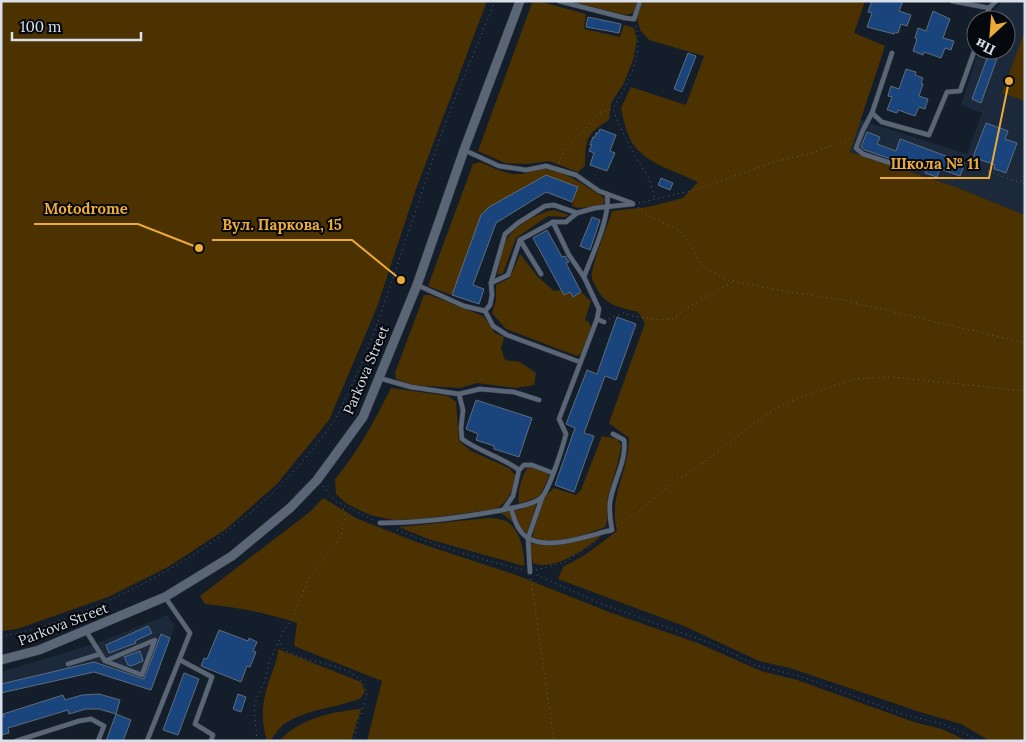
<svg xmlns="http://www.w3.org/2000/svg" width="1026" height="742" font-family="Lora,serif">
<style>
.built{fill:#1b293b}
.green{fill:#4c3201}
.building{fill:#19457c;stroke:#5f6b7b}
.lines{fill:none;stroke-linecap:round;stroke-linejoin:round}
.service-casing{stroke:#313842;stroke-width:5.5}
.minor-casing{stroke:#313842;stroke-width:10}
.path{stroke:#565f6b;stroke-width:1;stroke-dasharray:1 4;stroke-linecap:butt}
.service{stroke:#5a6676;stroke-width:4.5}
.minor{stroke:#5a6676;stroke-width:9}
.labels{text-anchor:middle;dominant-baseline:central;stroke-width:4;stroke-linejoin:round;paint-order:stroke}
.street-label{font-size:14px;fill:#d9e0e9;stroke:#05080d}
.leader{fill:none;stroke:#ebaa39;stroke-width:2}
.callout-dot{fill:#ebaa39;stroke:#05080d;stroke-width:2}
.callout-label{font-size:15px;text-anchor:middle;font-weight:bold;fill:#ebaa39;stroke:#05080d;stroke-width:4;stroke-linejoin:round;paint-order:stroke}
</style>
<rect width="100%" height="100%" fill="#141e2b"/>
<g class="built">
<path d="M1002 1H1025V215L956 187 850 152 860 120 967 154 982 113 961 105 979 50H1006V20H990L992 14Z"/>
<path d="M167 615 175 626 151 690 94 672 1 693V672L100 642Z"/>
</g>
<g class="green">
<path d="M1 1H487L416 189 377 307 329 420 277 484 226 529 168 567 108 597 17 629 1 631Z"/>
<path d="M569 1H637L633 13 626 15Z"/>
<path d="M643 1H865L854 33 885 46 850 152 956 187 1025 215V741H990L961 724 923 713 790 668 759 661 684 626 558 579 563 567 585 555 617 531C608 497 629 472 629 438L609 423 645 323 638 312C618 307 604 305 595 285 594 283 592 281 592 278 590 267 608 225 612 211L648 207 683 198 698 182C678 172 652 166 636 148 627 138 624 121 621 108L631 87 686 105 704 56 649 40 640 30 637 18Z"/>
<path d="M541 2 586 14 584 29 620 37 624 25 634 28 637 40 633 60 624 83 611 103 609 120C586 134 585 140 585 166L578 172 549 161 527 164 505 163 478 151 532 3Z"/>
<path d="M1025 30V101L1002 93Z"/>
<path d="M480 162C493 168 507 175 521 174 527 174 533 170 539 169 559 168 574 179 589 188 595 192 600 194 605 199L603 205C593 206 581 210 572 206L577 187 546 175 489 207 481 215 452 295 428 286 473 164Z"/>
<path d="M554 210 569 215 565 217 548 216 516 238 503 273 497 275C500 264 502 247 508 237 516 225 540 212 554 210Z"/>
<path d="M520 254 538 277 554 291 561 290 564 295 570 292 573 297 581 292 591 301 585 320 589 322 591 327 581 354 577 356 506 329 492 313 496 300V285L510 278Z"/>
<path d="M424 295H430L483 316 495 333 504 337 501 349 505 360 520 362 536 373 534 385 516 388 477 383 460 388 412 385 396 379 395 373Z"/>
<path d="M391 388 448 396 456 402 459 441 471 451 509 468 516 476C513 490 509 501 496 509L421 519 393 520 370 515 347 504 336 494 335 479C358 452 375 420 391 388Z"/>
<path d="M602 436 617 439 621 445C619 465 610 484 607 504 606 511 609 520 605 527 582 536 556 546 532 537L543 498 554 488 576 495 581 490Z"/>
<path d="M531 467 547 472 549 476 540 496 519 504C517 491 521 480 527 468Z"/>
<path d="M323 498 358 519 419 543 516 575 609 612 700 644 761 671 797 680 914 722 942 729 967 741H367L382 681 294 646 297 623C267 613 237 607 205 604L200 596 311 511Z"/>
<path d="M537 503 527 533 501 513 522 509Z"/>
<path d="M489 518C494 518 501 519 506 521 519 528 525 551 524 566L428 539 399 527Z"/>
<path d="M601 534V536C585 549 554 572 533 563L529 545 531 543C558 548 575 542 601 534Z"/>
<path d="M278 649 361 682 365 691 361 698C335 709 306 708 283 725 278 729 274 736 270 741H267C260 718 262 698 271 676 274 666 278 659 278 649Z"/>
<path d="M361 709 351 741H279C300 718 332 712 361 709Z"/>
</g>
<g class="building">
<path d="M872 1H903L899 11 911 15 907 26 901 24 898 33 895 32 894 34 867 27 872 13 868 12Z"/>
<path d="M933 11 950 19 943 38 954 41 951 50 945 48 941 58 924 52 923 55 913 51 917 39 915 38 918 28 926 31Z"/>
<path d="M588 17 621 24 619 33 586 27Z"/>
<path d="M990 50H1000L981 103 972 99Z"/>
<path d="M688 53 696 56 682 92 674 89Z"/>
<path d="M906 69 916 72 915 75 923 78 921 83 923 84 919 96 928 99 925 109 919 107 915 116 898 110 897 113 887 110 892 97 888 96 891 86 899 89Z"/>
<path d="M986 123 1008 131 1005 139 1017 143 1006 173 994 169 995 165 973 157Z"/>
<path d="M600 129 616 135 610 151 615 153 607 171 590 165 594 153 589 151 592 145H590L593 137H595L596 133H598Z"/>
<path d="M867 132 880 137 877 144 896 151 900 139 965 163 960 176 940 169 937 177 925 173 926 170 894 158V160L865 150 861 147Z"/>
<path d="M546 175 578 187 572 202 546 192 496 223 473 285 484 289 479 304 452 295 481 215 489 207Z"/>
<path d="M661 178 673 183 670 190 658 185Z"/>
<path d="M592 217 600 220 590 250 580 246Z"/>
<path d="M547 230 562 257 565 256 569 262 566 263 581 292 573 297 570 292 564 295 533 238Z"/>
<path d="M617 317 636 324 616 380 605 376 584 433 594 436 574 492 555 485 575 428 566 424 587 370 597 374Z"/>
<path d="M476 400 532 418 519 457 494 449V446L476 440 478 434 466 429Z"/>
<path d="M148 626 152 633 135 641 136 643 109 653 106 645Z"/>
<path d="M219 630 248 641 249 638 257 642 253 651 256 652 250 667 247 666 241 682 201 666 204 658 207 659Z"/>
<path d="M161 634 170 638 151 690 94 672 1 693V684L94 662 144 679Z"/>
<path d="M140 651 143 661 131 666 128 665 124 657Z"/>
<path d="M184 673 199 679 178 735 163 730Z"/>
<path d="M99 694 120 700 116 714 99 709H86L69 714 68 710 8 728 9 733 1 735V712L4 717 3 714 63 695 65 700 82 695Z"/>
<path d="M238 694 246 697 241 712 233 709Z"/>
<path d="M116 714 131 720 123 741H106Z"/>
</g>
<g class="lines">
<g class="service-casing">
<g id="service">
<path d="M559 1 625 18 634 19 640 1"/>
<path d="M952 1 989 8"/>
<path d="M985 20 989 8 996 1"/>
<path d="M892 53 872 113 882 122 929 135 947 92 960 91 976 46"/>
<path d="M872 113 863 130 856 148 863 154 909 169"/>
<path d="M464 150 499 166 526 170 546 166 576 175 599 191 632 203"/>
<path d="M553 222 569 255 584 277 599 309 597 319"/>
<path d="M520 240 541 274"/>
<path d="M584 277C592 255 611 216 607 194"/>
<path d="M491 283 508 275 520 240 553 222H566L577 213"/>
<path d="M417 285 464 306 485 311 490 305 492 295 491 283 505 234 518 223 545 206 554 205 577 213 595 208 633 204"/>
<path d="M485 311 493 326 507 335 580 362"/>
<path d="M379 378 411 387 459 394 480 389 514 392 539 400"/>
<path d="M459 394 463 410 461 428 462 439C480 452 502 457 519 470L513 496 504 509"/>
<path d="M519 470 524 465H532L553 473"/>
<path d="M511 508C514 519 518 532 528 538 550 551 589 535 612 530 610 520 609 512 610 502 613 481 627 461 624 440L613 434"/>
<path d="M380 523C419 523 458 518 497 511 510 508 531 506 541 498 549 491 563 446 566 434L559 419 597 319 604 322"/>
<path d="M530 572 528 538 542 498"/>
<path d="M86 631 105 661 142 675 155 640 105 661"/>
<path d="M180 660 212 677 195 724 213 735 211 741"/>
<path d="M68 664 100 654"/>
<path d="M16 741 79 721 91 719 104 726 98 741"/>
<path d="M147 741 190 633 165 597"/>
</g>
</g>
<g class="minor-casing">
<path id="minor" d="M1 660 39 650 165 597 232 556 290 508 317 480 363 417 417 285 464 150 520 1"/>
</g>
<g class="path">
<path d="M636 26C644 55 628 83 613 108L617 120 633 153 649 178 655 199"/>
<path d="M559 163 563 153 598 115 612 108"/>
<path d="M988 171 1021 183"/>
<path d="M1025 171 1021 183 1025 184"/>
<path d="M639 203 699 189 773 162 812 153 852 138"/>
<path d="M638 207 650 217 677 229 687 238 701 265 727 280 796 293 843 300 1025 343"/>
<path d="M609 319 623 313 632 316 658 320 673 319 685 309 732 282"/>
<path d="M323 486 335 501 375 521"/>
<path d="M618 526 640 511 671 484 706 461 757 421 782 405 823 389 855 379 893 377 1025 391"/>
<path d="M397 530C438 547 481 559 524 570"/>
<path d="M536 570 565 562 597 541"/>
<path d="M537 575 599 603 713 644 755 665 803 677 902 714 943 724 981 741"/>
<path d="M531 579 554 741"/>
<path d="M1 636C45 630 103 605 142 584 217 546 285 492 333 422 340 413 344 401 349 391 371 347 386 298 402 251 416 212 428 172 442 133 458 88 478 45 495 1"/>
<path d="M280 644C295 668 362 658 367 694L353 741"/>
<path d="M257 741 254 707 257 697 265 681 269 662 283 632 292 619 310 576 336 545 341 535 345 519 343 506"/>
</g>
<use href="#service" class="service"/>
<use href="#minor" class="minor"/>
</g>
<g class="labels">
<g class="street-label">
<text transform="translate(366 370) rotate(-67)">Parkova Street</text>
<text transform="translate(63 624) rotate(-21)">Parkova Street</text>
</g>
</g>
<path class="leader" d="M1009 81L989 178H880M199 248L138 224H34M401 280L352 240H212"/>
<g class="callout-dot">
<circle cx="1009" cy="81" r="5"/>
<circle cx="199" cy="248" r="5"/>
<circle cx="401" cy="280" r="5"/>
</g>
<g class="callout-label">
<text x="935" y="169">Школа № 11</text>
<text x="86" y="214">Motodrome</text>
<text x="282" y="230">Вул. Паркова, 15</text>
</g>
<rect width="1026" height="742" fill="none" stroke="#d9e0e9" stroke-width="5"/>
<g transform="translate(991 35) rotate(206)"><circle r="24" fill="#05080d" stroke="#5a5e65"/>
<path d="M0-4L9 19L0 12L-9 19Z" fill="#ebaa39"/>
<text y="-8" font-size="14" font-weight="bold" text-anchor="middle" fill="#d9e0e9">Пн</text>
</g>
<path d="M12 32v8h129v-8" fill="none" stroke="#d9e0e9" stroke-width="2.5"/>
<text x="20" y="32" font-size="15" fill="#d9e0e9" stroke="#05080d" stroke-width="4" paint-order="stroke">100 m</text>
</svg>
